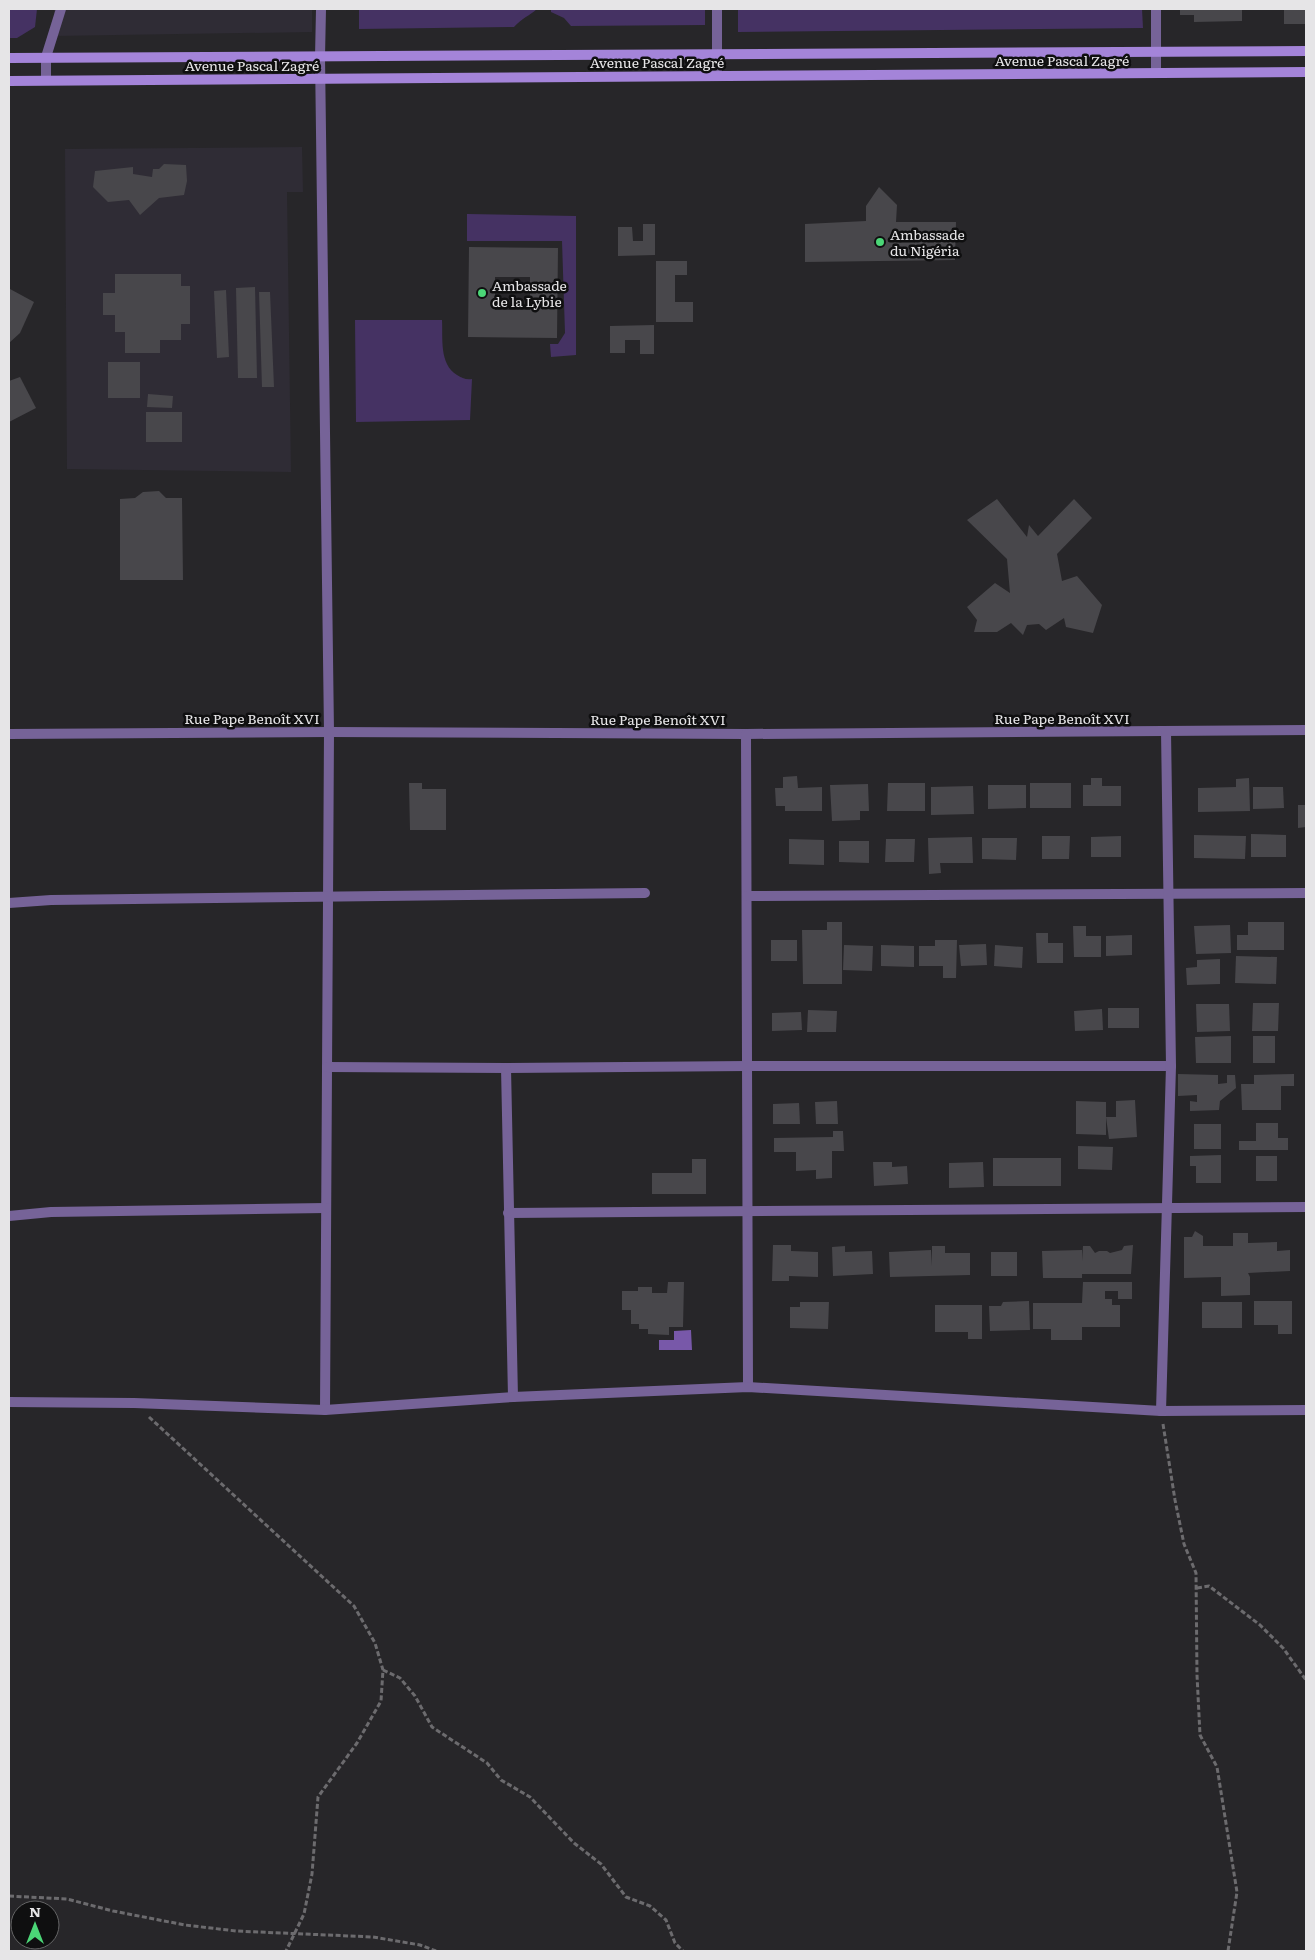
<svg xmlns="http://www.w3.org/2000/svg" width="1315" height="1960" font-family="Literata,serif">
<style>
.built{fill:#2f2c35}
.green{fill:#453263}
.water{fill:#7858a9}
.building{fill:#48474b;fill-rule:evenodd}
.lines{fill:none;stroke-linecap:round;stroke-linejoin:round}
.path{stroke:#6c6b6e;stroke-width:3;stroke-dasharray:5 2.5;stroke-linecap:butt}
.lane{stroke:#766398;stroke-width:10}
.street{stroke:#766398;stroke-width:10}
.secondary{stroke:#a484d9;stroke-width:10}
.poi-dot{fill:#4bd677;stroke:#0f0f10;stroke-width:2}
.labels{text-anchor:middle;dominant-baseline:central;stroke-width:5;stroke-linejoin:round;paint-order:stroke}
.street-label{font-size:14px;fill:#e6e5e7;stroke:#0f0f10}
.poi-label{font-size:14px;fill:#e6e5e7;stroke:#0f0f10;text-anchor:start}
</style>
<rect width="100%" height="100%" fill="#272629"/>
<g class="built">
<path d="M54 9H312V32L54 36Z"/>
<path d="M302 147 303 192H287L291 472 67 469 65 149Z"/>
</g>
<g class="green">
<path d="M9 9H37L35 27 17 38H9Z"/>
<path d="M359 9H537C529 16 522 18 514 27L359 29Z"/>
<path d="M551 9H705V25L571 26 564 18 551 12Z"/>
<path d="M738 9H1142L1143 28 738 32Z"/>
<path d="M467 214 576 216V355L551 357 550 344H558L565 333 562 241H467Z"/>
<path d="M355 320H442C443 338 439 364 457 375 462 378 466 380 472 379L470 420 356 422Z"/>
</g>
<path class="water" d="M691 1330 692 1350H659V1340H674V1331Z"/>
<g class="building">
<path d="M1180 9H1242V21L1194 22V15H1180Z"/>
<rect x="1284" y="9" width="22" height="15"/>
<path d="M164 164 186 165 187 181 184 195 159 198 140 215 129 200 108 202 93 187 95 171 133 167V174L152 177 153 169H159Z"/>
<path d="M879 187 897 205 896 222H956L955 260 805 262V224L866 221V206Z"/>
<path d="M643 224H655V255L618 256V227H632L633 241H643Z"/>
<path d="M469 247 558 248 557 338 468 337ZM495 277H530V310H495Z"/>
<path d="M656 261H687V275H675V302H693V322H656Z"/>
<path d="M115 274H181V286H190V324H181V340H160V353H125V332H115V315H103V293H115Z"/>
<path d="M255 287 257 378H238L236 288Z"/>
<path d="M10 289 34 302 20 333 9 343Z"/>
<path d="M226 290 229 357 217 358 214 291Z"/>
<path d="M259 292H270L274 387H262Z"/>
<path d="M654 325V354H640V340H625V353H610V326Z"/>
<rect x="108" y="362" width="32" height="36"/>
<path d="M20 377 36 408 9 422V381Z"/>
<path d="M148 394 173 396 172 408 147 407Z"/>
<rect x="146" y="412" width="36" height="30"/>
<path d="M159 491 166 498H182L183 580H120V499L135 498 143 492Z"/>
<path d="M997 499 1027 537 1029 525 1038 536 1074 499 1092 518 1057 554 1062 581 1077 576 1102 605 1093 633 1066 627 1064 618 1046 630 1039 624 1027 625 1023 635 1011 623 997 632H974L977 620 967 607 995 583 1010 593 1007 559 967 520Z"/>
<path d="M797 776 798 788 822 787V811H785V806H776L775 788H783V777Z"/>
<path d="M1091 778H1102V786H1121V806H1083V785H1091Z"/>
<path d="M1249 778 1250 811 1198 812V788L1236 787V779Z"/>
<path d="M409 783H422V789H446V830H410Z"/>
<path d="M888 783H925V811H887Z"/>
<rect x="1030" y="783" width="41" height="25"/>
<path d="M868 784 869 811H860V820L832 821 830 785Z"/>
<path d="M988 785H1026V808L988 809Z"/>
<path d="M973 786 974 814 931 815V787Z"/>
<path d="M1253 787H1283L1284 808 1253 809Z"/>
<path d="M1298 805H1306V827L1298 828Z"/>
<path d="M1251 834 1286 835V857H1251Z"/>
<path d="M1194 835 1246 836 1245 859 1194 858Z"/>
<path d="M1042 836H1070L1069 859H1042Z"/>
<path d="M1121 836V857H1091V837Z"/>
<path d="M972 837 973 863H940L941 873 929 874 928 838Z"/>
<path d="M982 838H1017L1016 860 982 859Z"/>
<path d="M789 839 824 840V865L789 864Z"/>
<path d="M886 839H915L914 862H885Z"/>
<path d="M839 841H869V863L839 862Z"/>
<path d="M827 922H842V984H803L802 930H827Z"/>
<path d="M1248 922H1284V950H1237V935H1248Z"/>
<path d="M1230 925 1231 953 1196 954 1194 926Z"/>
<path d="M1073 926H1086V936H1101V957H1074Z"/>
<path d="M1036 933H1048V943H1063V963H1037Z"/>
<path d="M1132 935V955L1106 956V936Z"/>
<rect x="771" y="940" width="26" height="21"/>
<path d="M935 940H957L956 978H943V966H919V946H935Z"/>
<path d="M986 944 987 965 961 966 959 945Z"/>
<path d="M844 945 873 946 872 971 843 970Z"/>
<path d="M881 945 914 946V967L881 966Z"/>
<path d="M995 945 1023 947 1022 968 994 966Z"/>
<path d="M1236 956 1277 957 1276 984 1235 983Z"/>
<path d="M1220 959V984L1187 985 1186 968 1197 967V960Z"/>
<path d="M1253 1003H1279L1278 1031H1252Z"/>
<path d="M1196 1004H1229L1230 1031 1197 1032Z"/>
<rect x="1108" y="1008" width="31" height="20"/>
<path d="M1102 1009 1103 1030 1075 1031 1074 1011Z"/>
<path d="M808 1010 837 1011 836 1032H807Z"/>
<path d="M801 1012 802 1030 772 1031V1013Z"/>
<path d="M1231 1036V1063H1196L1195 1037Z"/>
<rect x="1253" y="1036" width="22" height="27"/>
<path d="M1178 1074 1218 1075V1084L1227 1083V1075H1235L1236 1088 1220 1101 1219 1110 1190 1111V1101L1197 1102V1095L1178 1096Z"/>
<path d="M1294 1074V1086H1281V1110H1242L1241 1084H1254V1075Z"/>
<path d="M1135 1100 1137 1137 1109 1139 1106 1117H1116V1101Z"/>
<path d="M837 1101 838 1124H816L815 1102Z"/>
<path d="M1076 1101 1106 1102V1135L1076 1134Z"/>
<path d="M799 1103 800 1124H773V1104Z"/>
<path d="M1256 1123H1278V1138H1288V1150H1239V1141H1256Z"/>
<rect x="1194" y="1124" width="27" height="25"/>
<path d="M833 1131H843L844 1151H832V1178L816 1179V1170L796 1171V1152H774V1138L833 1137Z"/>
<path d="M1078 1146 1113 1147 1112 1170 1078 1169Z"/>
<path d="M1221 1155V1183H1196V1166H1190V1156Z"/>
<rect x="1256" y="1156" width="21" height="25"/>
<rect x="993" y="1158" width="68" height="28"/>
<path d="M692 1159H706V1194H652V1173H692Z"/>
<path d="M873 1162H892V1167L907 1166 908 1184 874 1186Z"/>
<path d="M983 1162 984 1187 949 1188V1163Z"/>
<path d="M1195 1231 1203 1236V1246H1233V1233H1248V1243L1277 1242V1251L1290 1250V1271L1248 1273 1250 1277V1295L1221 1296V1277L1184 1278V1237H1192Z"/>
<path d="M773 1245H791V1251L818 1252V1277L789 1276V1281H772Z"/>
<path d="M1133 1245 1131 1274H1082V1278H1043L1042 1251 1082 1250V1261L1083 1246H1090L1095 1253 1099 1251H1107L1110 1253 1122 1250 1124 1246Z"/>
<path d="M845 1246V1252L872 1251 873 1274 833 1276 832 1247Z"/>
<path d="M932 1246H945V1253H970V1275L890 1277 889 1252 931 1250 932 1266Z"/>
<rect x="991" y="1252" width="26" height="24"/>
<path d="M668 1282H684L683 1327H669V1335L648 1334V1329H639V1324H631V1310H622V1291H638V1287H652V1293H667Z"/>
<path d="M1083 1282H1132V1299H1118V1291H1105V1299H1112V1305H1120V1327H1082V1340H1051V1329H1033V1303H1082Z"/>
<path d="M1029 1301 1030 1330 990 1331 989 1306H1001L1003 1302Z"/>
<path d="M1254 1301H1292V1334H1278V1325H1254Z"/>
<path d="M800 1302H829L828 1329 790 1328V1307H800Z"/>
<rect x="1202" y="1302" width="40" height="26"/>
<path d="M935 1305H982V1339H968V1332H935Z"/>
</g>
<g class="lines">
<g class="path">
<path d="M149 1417 354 1606 375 1643 383 1670 381 1701 357 1743 318 1797 312 1874 304 1914 286 1951"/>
<path d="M1163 1424 1175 1500 1184 1544 1196 1573 1197 1675 1200 1735 1217 1767 1237 1892 1228 1951"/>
<path d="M1197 1588 1209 1586 1260 1625 1283 1648 1306 1680"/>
<path d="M383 1670 400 1678 415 1696 432 1727 487 1763 501 1780 530 1797 574 1843 601 1864 626 1897 650 1906 666 1920 675 1943 683 1951"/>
<path d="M9 1896 67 1899 113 1911 185 1925 236 1931 373 1937 420 1945 436 1951"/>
</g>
<path class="lane" d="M46 80V57L61 9"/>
<g class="street">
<path d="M321 9 320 57 329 732 325 1410"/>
<path d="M1156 9V73"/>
<path d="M717 76V9"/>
<path d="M9 734 329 732 746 734 1306 730"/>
<path d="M746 734 748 1387"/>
<path d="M747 896 1306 893"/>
<path d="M9 903 51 900 645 893"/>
<path d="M327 1067 506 1068 747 1066H1171"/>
<path d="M506 1068 513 1397"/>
<path d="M508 1213 1306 1207"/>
<path d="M9 1216 51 1212 326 1208"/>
<path d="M9 1402 134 1403 325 1410 513 1397 748 1387 1161 1411 1306 1410"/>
<path d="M1161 1411 1171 1066 1166 731"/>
</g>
<g class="secondary">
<path d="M9 58 1306 51"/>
<path d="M9 81 1306 72"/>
</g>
</g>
<g class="poi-dot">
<circle cx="880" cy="242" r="5"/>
<circle cx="482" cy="293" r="5"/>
</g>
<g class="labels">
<g class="street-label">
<text x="1062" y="60">Avenue Pascal Zagré</text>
<text x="657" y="62">Avenue Pascal Zagré</text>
<text x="252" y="65">Avenue Pascal Zagré</text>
<text x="252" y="718">Rue Pape Benoît XVI</text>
<text x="1062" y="718">Rue Pape Benoît XVI</text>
<text x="658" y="719">Rue Pape Benoît XVI</text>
</g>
<g class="poi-label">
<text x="890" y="234">Ambassade<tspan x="890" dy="16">du Nigéria</tspan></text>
<text x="492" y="285">Ambassade<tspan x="492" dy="16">de la Lybie</tspan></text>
</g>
</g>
<rect width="1315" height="1960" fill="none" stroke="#e6e5e7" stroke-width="20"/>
<g transform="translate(35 1925)"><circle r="24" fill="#0f0f10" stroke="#656566"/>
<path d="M0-4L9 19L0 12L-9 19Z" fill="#4bd677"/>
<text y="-8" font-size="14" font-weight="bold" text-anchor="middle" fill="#e6e5e7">N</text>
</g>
</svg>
